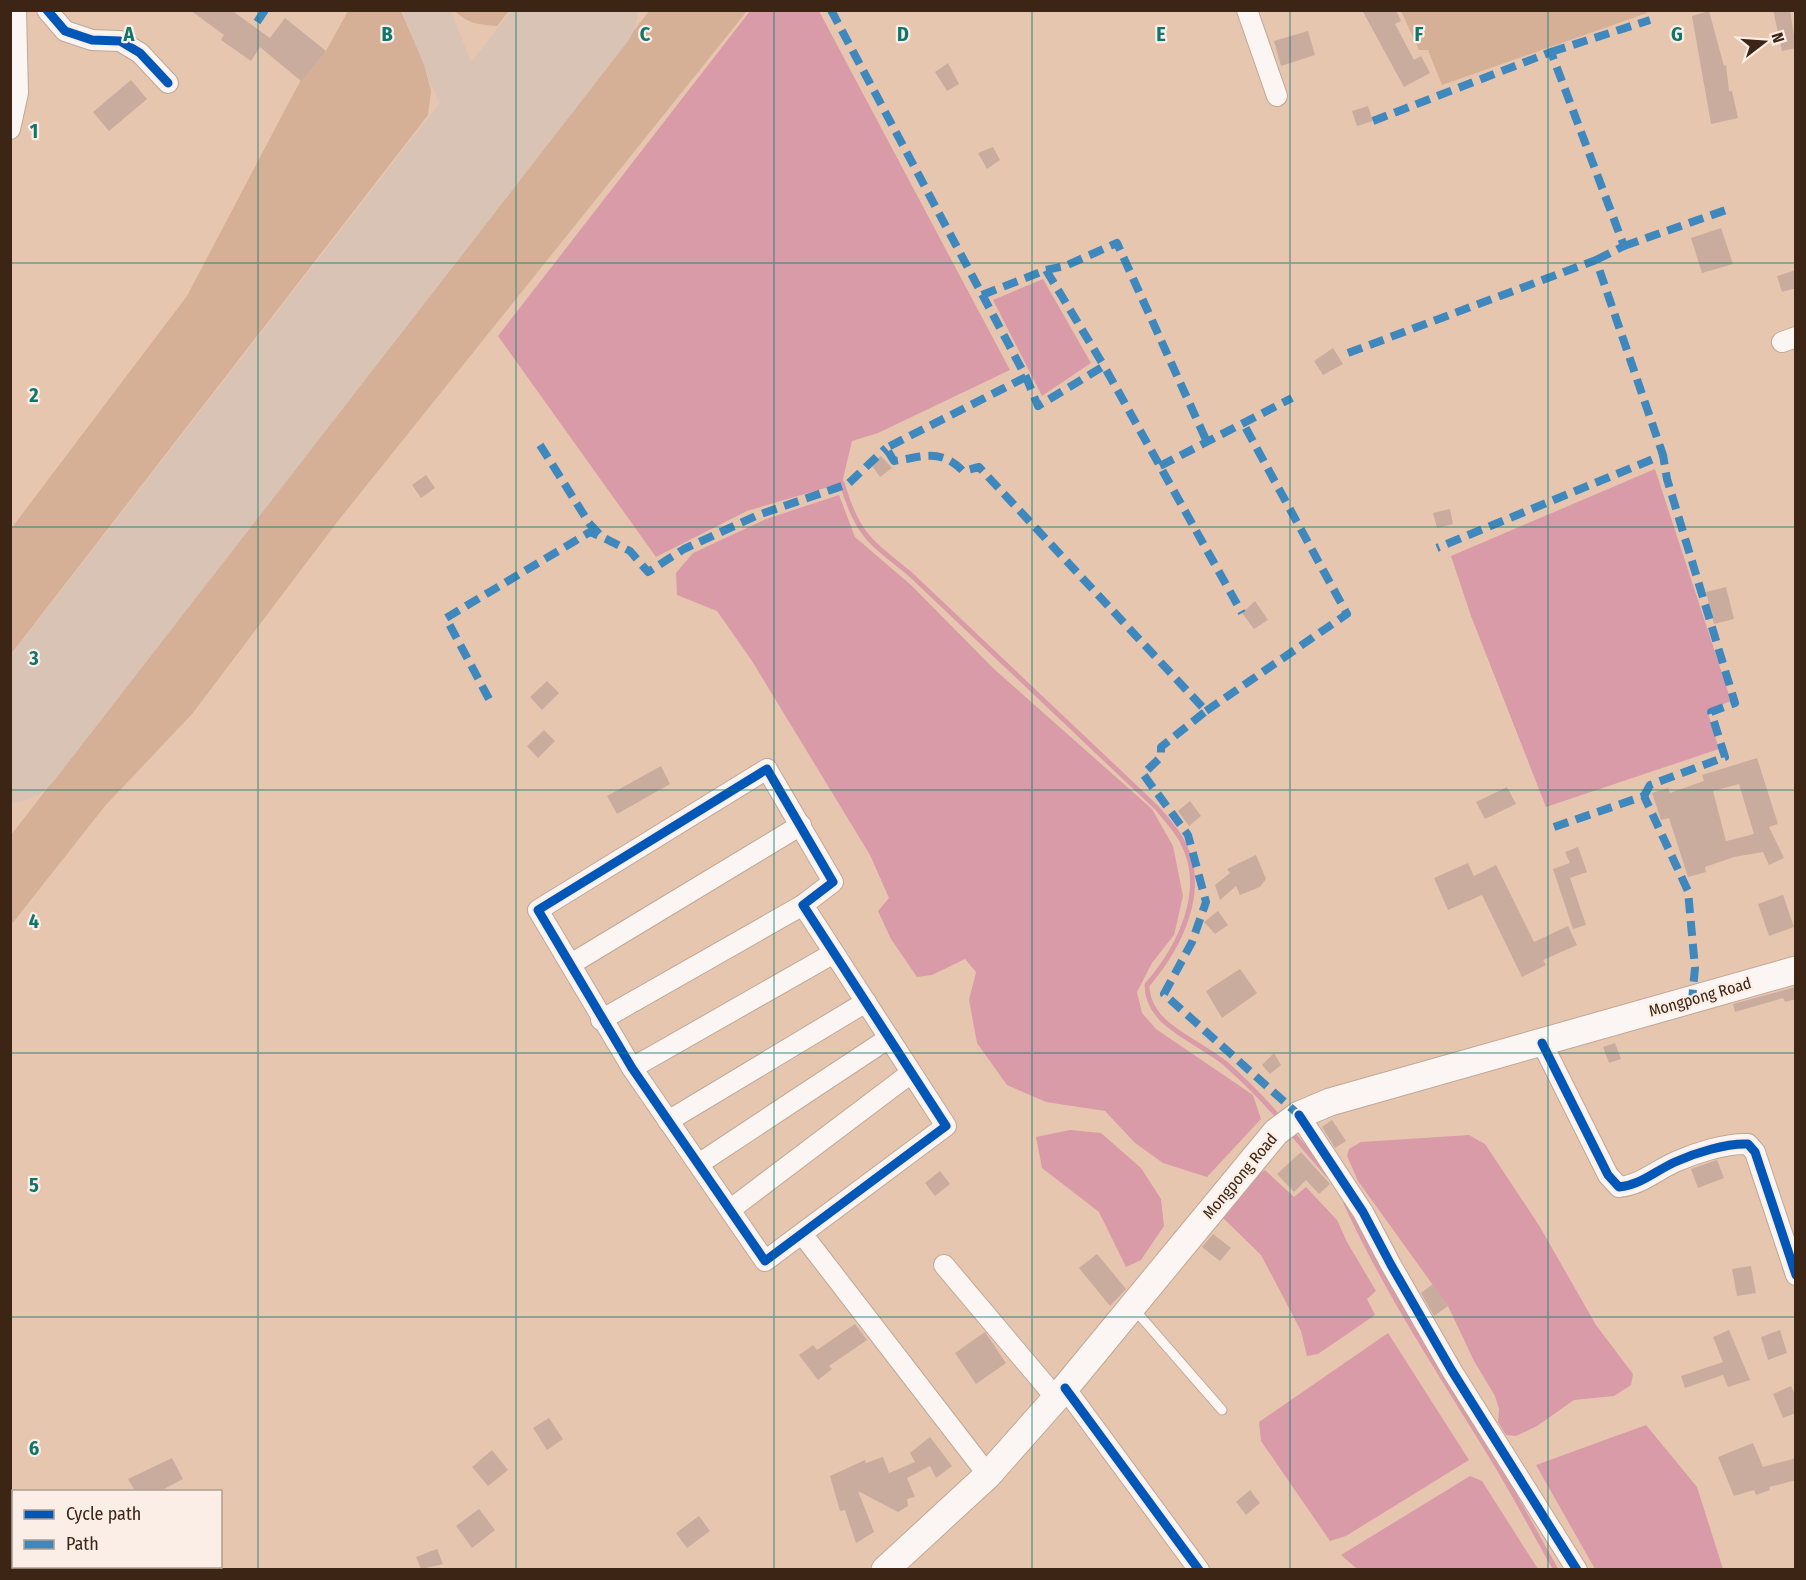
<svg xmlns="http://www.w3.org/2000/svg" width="1806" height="1580" font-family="'Fira Sans Condensed',sans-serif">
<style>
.green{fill:#d5af96}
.water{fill:#da9ba8}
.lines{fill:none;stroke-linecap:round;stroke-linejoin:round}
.stream{stroke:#da9ba8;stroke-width:5}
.taxiway{stroke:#d8c3b5;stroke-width:45}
.runway{stroke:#d8c3b5;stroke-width:111}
.building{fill:#c9ac9e;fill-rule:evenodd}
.service-casing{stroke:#c0a795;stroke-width:11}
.minor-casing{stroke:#c0a795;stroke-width:22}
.secondary-casing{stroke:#c0a795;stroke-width:29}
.service{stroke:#fbf6f3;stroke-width:9}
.minor{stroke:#fbf6f3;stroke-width:20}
.secondary{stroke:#fbf6f3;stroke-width:27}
.quiet{stroke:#3e88bd;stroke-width:8;stroke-dasharray:15 8;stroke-linecap:butt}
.cycleway-casing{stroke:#fbeee6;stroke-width:13}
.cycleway{stroke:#0057b8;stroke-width:9}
.grid{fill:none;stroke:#0f766e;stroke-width:1.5;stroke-opacity:0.55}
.labels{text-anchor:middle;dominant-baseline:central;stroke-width:4.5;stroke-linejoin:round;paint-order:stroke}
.street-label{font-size:16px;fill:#3c2515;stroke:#fbeee6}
.grid-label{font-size:20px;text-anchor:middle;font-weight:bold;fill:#0f766e;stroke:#fbeee6;stroke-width:4.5;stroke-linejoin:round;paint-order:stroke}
</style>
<rect width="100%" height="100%" fill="#e7c6b0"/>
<g class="green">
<path d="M348 11H401L424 64 431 91 428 115 11 654 10 530 187 296 288 104 301 80 326 51Z"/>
<path d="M455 11H509L497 26C480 25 466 23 455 11Z"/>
<path d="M649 11H747L338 521 192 714 105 806 11 925V835Z"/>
<path d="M1646 11 1647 13 1442 85 1428 50H1419L1401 11Z"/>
</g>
<g class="water">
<path d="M750 11H819L1010 370 878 433 852 441 842 483 747 511 656 557 498 336Z"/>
<path d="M1043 279 1091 363 1042 396 993 300Z"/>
<path d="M1655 469 1731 701 1707 710 1719 749 1546 807 1471 616 1451 556Z"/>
<path d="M839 495 855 537 911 585 994 669 1152 809 1173 846 1183 896 1174 935 1152 963 1137 992 1142 1013 1156 1029 1253 1095 1261 1119 1207 1177 1163 1163 1135 1143 1105 1111 1046 1102 1007 1085 977 1043 969 1000 976 972 965 959 932 975 917 977 891 939 878 911 889 898 870 855 752 661 717 611 677 595 676 573 693 553 766 519Z"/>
<path d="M1070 1130 1101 1133 1141 1168 1161 1199 1164 1226 1141 1260 1126 1267 1099 1212 1042 1168 1036 1137Z"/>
<path d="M1469 1135 1485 1144 1540 1227 1596 1325 1633 1374 1631 1385 1614 1396 1574 1400 1537 1426 1516 1436 1506 1435 1498 1422 1499 1409 1495 1396 1474 1361 1448 1306 1358 1181 1347 1156 1349 1149 1361 1142Z"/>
<path d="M1265 1170 1294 1197 1306 1187 1337 1220 1347 1242 1376 1291 1367 1299 1375 1315 1318 1354 1307 1356 1301 1331 1261 1255 1224 1219 1223 1211 1254 1177Z"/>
<path d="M1388 1333 1469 1460 1346 1536 1330 1541 1261 1441 1259 1422Z"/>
<path d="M1646 1425 1697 1487 1723 1569H1595L1536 1465Z"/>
<path d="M1470 1476 1482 1481 1538 1569H1357L1341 1555Z"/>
</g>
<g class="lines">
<g class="stream">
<path d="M842 483C857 534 869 541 909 573L1157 808C1165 818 1176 829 1182 841 1209 890 1179 948 1147 985 1147 1026 1198 1040 1226 1064 1245 1081 1264 1100 1281 1120"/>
<path d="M1291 1132 1328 1175"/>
<path d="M1346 1203C1387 1293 1442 1375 1493 1459 1515 1495 1535 1533 1556 1570"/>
</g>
<g class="taxiway">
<path d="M426 10 470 119 472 145 460 168"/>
<path d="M450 72C478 99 494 97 527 81"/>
</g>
<path class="runway" d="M10 747 582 10"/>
</g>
<g class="building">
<path d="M190 10H231L270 38 285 18 326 51 301 81 260 47 251 61 221 40 224 35Z"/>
<path d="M1362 10H1396L1401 21 1395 24 1414 60 1421 56 1430 73 1404 87Z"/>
<path d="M1773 10H1790L1796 48 1782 51Z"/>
<path d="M1709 11 1724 66 1726 65 1729 91H1732L1738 118 1711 124 1692 16Z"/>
<path d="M1308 31 1315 55 1281 66 1274 41Z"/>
<path d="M948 63 959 84 947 91 935 72Z"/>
<path d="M131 80 147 99 109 131 93 112Z"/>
<path d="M1368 106 1373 121 1357 126 1352 111Z"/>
<path d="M993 147 1000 160 987 169 978 153Z"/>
<path d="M1721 228 1733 264 1702 273 1691 238Z"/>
<path d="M1796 270V288L1782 292 1777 276Z"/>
<path d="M1333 348 1343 364 1323 375 1314 361Z"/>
<path d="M881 456 892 468 880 477 871 464Z"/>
<path d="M426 475 435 488 421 498 412 485Z"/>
<path d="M1450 509 1453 524 1437 528 1433 513Z"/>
<path d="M1726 587 1734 619 1714 624 1706 592Z"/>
<path d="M1255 601 1268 620 1254 629 1242 613Z"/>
<path d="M547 681 559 693 542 710 530 697Z"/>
<path d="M544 730 555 741 538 758 527 746Z"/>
<path d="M1757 758 1778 824 1769 827 1784 858 1769 865 1763 852 1734 857 1705 867 1706 872 1688 877 1669 818 1661 820 1652 793 1668 788 1670 793 1704 781 1702 775ZM1739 784 1754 834 1726 841 1713 791Z"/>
<path d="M661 766 670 784 617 814 607 796Z"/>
<path d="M1507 787 1516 804 1485 819 1476 802Z"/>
<path d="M1190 801 1201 816 1189 826 1178 811Z"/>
<path d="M1578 847 1587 872 1570 878 1586 925 1573 929 1553 869 1570 863 1565 852Z"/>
<path d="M1256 855 1266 879 1260 887 1240 895 1236 886 1220 900 1215 885 1230 873 1227 869Z"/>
<path d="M1468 863 1474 876 1496 865 1534 942 1568 926 1577 945 1543 960 1546 965 1522 977 1482 895 1448 910 1434 878Z"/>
<path d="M1783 895 1794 927 1769 936 1758 904Z"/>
<path d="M1218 911 1228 925 1215 934 1204 922Z"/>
<path d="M1240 969 1257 993 1222 1018 1206 991Z"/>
<path d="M1796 987V999L1785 1002 1783 998 1735 1012 1733 1004Z"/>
<path d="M1615 1043 1621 1059 1609 1063 1603 1047Z"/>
<path d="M1274 1053 1281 1065 1270 1074 1262 1065Z"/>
<path d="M1332 1120 1346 1141 1335 1148 1322 1127Z"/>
<path d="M1301 1152 1330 1184 1319 1194 1306 1180 1294 1192 1277 1174Z"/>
<path d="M1717 1160 1724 1178 1698 1188 1691 1169Z"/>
<path d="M940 1171 950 1184 935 1196 925 1183Z"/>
<path d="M1213 1234 1231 1248 1220 1261 1202 1247Z"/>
<path d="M1097 1254 1126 1289 1110 1306 1079 1268Z"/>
<path d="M1751 1266 1756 1293 1737 1296 1732 1269Z"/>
<path d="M1433 1284 1448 1306 1434 1316 1421 1293Z"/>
<path d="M855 1324 867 1340 829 1366 832 1369 818 1380 799 1355 813 1345 817 1350Z"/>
<path d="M1729 1330 1750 1380 1728 1387 1723 1375 1685 1388 1681 1376 1723 1362 1713 1337Z"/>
<path d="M1780 1330 1787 1353 1768 1360 1761 1337Z"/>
<path d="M985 1332 1006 1363 976 1384 955 1353Z"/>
<path d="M1791 1386 1796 1397V1413L1783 1418 1773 1394Z"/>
<path d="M549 1418 563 1439 547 1450 533 1428Z"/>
<path d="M930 1437 952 1466 936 1478 930 1466 907 1478 915 1497 907 1499 908 1506 898 1512 858 1491 874 1532 856 1543 845 1510 840 1511 830 1476 865 1460 866 1463 883 1457 889 1473 915 1462 910 1453Z"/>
<path d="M1753 1443 1763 1467 1796 1458V1480L1769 1487 1770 1490 1756 1495 1754 1490 1734 1496 1718 1457Z"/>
<path d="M492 1450 508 1470 488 1486 472 1467Z"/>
<path d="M172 1458 183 1479 160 1491H135L128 1479Z"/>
<path d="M1250 1490 1260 1503 1246 1515 1236 1502Z"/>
<path d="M479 1509 495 1530 472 1548 456 1526Z"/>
<path d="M699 1516 710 1531 687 1548 676 1533Z"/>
<path d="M437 1549 443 1564 421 1569 416 1557Z"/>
</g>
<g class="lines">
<g class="service-casing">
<path id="service" d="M1134 1309 1222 1410"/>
</g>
<g class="minor-casing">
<g id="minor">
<path d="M47 10 65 31 92 40 120 41 140 53 168 83"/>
<path d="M1247 10 1277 96"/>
<path d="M10 129 18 93 16 10"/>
<path d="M1782 342 1796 337"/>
<path d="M767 769 833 882 803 905 946 1126 765 1261 632 1068 538 910Z"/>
<path d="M571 964 801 825"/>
<path d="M601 1020 803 905"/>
<path d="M1542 1043 1608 1175 1619 1187C1641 1185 1655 1171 1675 1162 1695 1153 1726 1143 1748 1144L1755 1152 1796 1275"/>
<path d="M632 1068 834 953"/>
<path d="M1299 1115 1363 1212 1391 1265 1452 1371 1577 1570"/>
<path d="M668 1121 866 1002"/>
<path d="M700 1163 889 1038"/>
<path d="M731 1209 911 1073"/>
<path d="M803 1235 988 1475"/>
<path d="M944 1265 1056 1398"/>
<path d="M1065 1388 1199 1570"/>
</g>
</g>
<g class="secondary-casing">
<path id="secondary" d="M885 1570 988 1475 1065 1388 1276 1132 1299 1115 1330 1102 1796 970"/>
</g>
<use href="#service" class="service"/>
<use href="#minor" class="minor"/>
<use href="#secondary" class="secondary"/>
<g class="quiet">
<path d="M831 10 1026 377 1038 406 1104 366 1242 613"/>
<path d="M257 22 265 10"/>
<path d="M1551 52 1650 20"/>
<path d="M1373 121 1551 52 1624 246 1596 260"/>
<path d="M1624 246 1726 210"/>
<path d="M1046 270 1065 266 1117 243 1207 442"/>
<path d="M982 295 1046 270 1104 366"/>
<path d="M1348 353 1596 260 1663 455 1437 548"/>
<path d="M1026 377 886 448 894 461C922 457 941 448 963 471L979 467 1206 711 1161 747V757L1143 774 1188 835 1206 902 1192 942 1164 994 1299 1115"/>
<path d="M540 445 589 523 602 537 630 551 648 572 684 549 758 515 848 484 886 448"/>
<path d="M1160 466 1292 398"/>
<path d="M489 699 446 618 590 532 602 537"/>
<path d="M1206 711 1347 614 1243 423"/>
<path d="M1644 796 1650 785 1725 757 1711 712 1735 703 1667 479 1663 455"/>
<path d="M1554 827 1644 796 1688 891 1695 968 1692 1000"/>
</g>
<g class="cycleway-casing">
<g id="cycleway">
<path d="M47 10 65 31 92 40 120 41 140 53 168 83"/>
<path d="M767 769 833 882 803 905 946 1126 765 1261 632 1068 538 910Z"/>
<path d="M1542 1043 1608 1175 1619 1187C1641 1185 1655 1171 1675 1162 1695 1153 1726 1143 1748 1144L1755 1152 1796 1275"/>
<path d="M1299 1115 1363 1212 1391 1265 1452 1371 1577 1570"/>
<path d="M1065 1388 1199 1570"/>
</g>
</g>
<use href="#cycleway" class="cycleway"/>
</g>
<path class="grid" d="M258 10V1570M516 10V1570M774 10V1570M1032 10V1570M1290 10V1570M1548 10V1570M10 263H1796M10 527H1796M10 790H1796M10 1053H1796M10 1317H1796"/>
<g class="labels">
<g class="street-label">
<text transform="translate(1700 997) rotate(-16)">Mongpong Road</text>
<text transform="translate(1240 1176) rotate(-50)">Mongpong Road</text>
</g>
</g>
<g class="grid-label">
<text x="129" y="41">A</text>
<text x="387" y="41">B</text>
<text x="645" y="41">C</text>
<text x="903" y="41">D</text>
<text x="1161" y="41">E</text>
<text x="1419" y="41">F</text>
<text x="1677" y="41">G</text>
<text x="34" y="138">1</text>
<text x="34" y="402">2</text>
<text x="34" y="665">3</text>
<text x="34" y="928">4</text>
<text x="34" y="1192">5</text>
<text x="34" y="1455">6</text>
</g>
<rect width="1806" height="1580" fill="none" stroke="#3c2515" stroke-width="24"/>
<rect x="12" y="1490" width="210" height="78" fill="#fbeee6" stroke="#af9e92" stroke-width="1.5"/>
<rect x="24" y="1510" width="30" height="9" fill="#0057b8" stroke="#af9e92" stroke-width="1.5"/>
<text x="66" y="1520" font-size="18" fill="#3c2515">Cycle path</text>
<rect x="24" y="1540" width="30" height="9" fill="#3e88bd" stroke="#af9e92" stroke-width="1.5"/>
<text x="66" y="1550" font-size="18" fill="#3c2515">Path</text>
<g transform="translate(1764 42) rotate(73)" stroke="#fbeee6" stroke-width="4.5" paint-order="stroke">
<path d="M0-4.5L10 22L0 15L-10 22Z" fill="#3c2515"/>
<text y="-9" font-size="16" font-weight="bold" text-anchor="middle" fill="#3c2515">N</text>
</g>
</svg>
